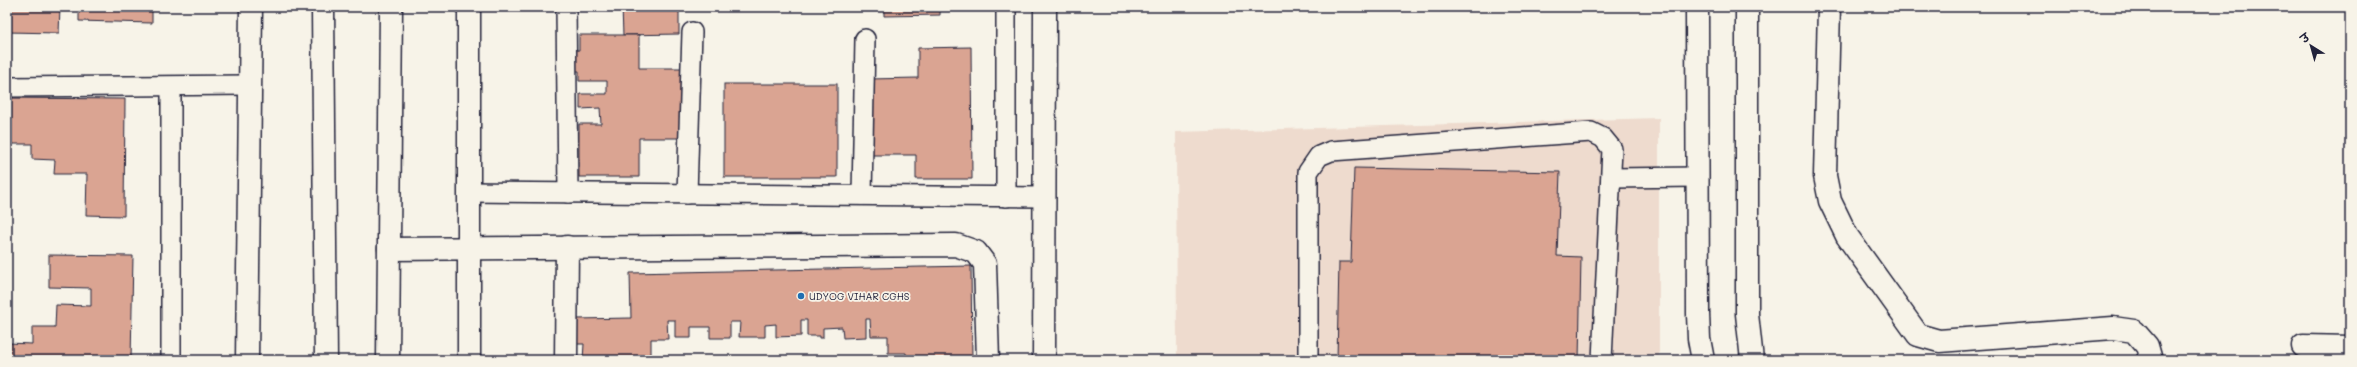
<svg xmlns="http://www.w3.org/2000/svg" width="2357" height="367" font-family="Mali,'Playpen Sans Deva',sans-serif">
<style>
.built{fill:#eedbce}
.building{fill:#daa492;stroke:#22223b}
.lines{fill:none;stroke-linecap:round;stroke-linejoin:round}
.lane-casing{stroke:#22223b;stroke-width:22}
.street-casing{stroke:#22223b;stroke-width:25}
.secondary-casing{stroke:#22223b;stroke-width:25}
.lane{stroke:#f7f3e8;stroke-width:19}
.street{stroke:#f7f3e8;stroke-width:22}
.secondary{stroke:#f7f3e8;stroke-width:22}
.poi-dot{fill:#1f6fb2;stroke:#f7f3e8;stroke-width:1.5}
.labels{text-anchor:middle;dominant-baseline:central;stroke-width:3.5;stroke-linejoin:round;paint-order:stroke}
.poi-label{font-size:10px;fill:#22223b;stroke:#f7f3e8;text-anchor:start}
</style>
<rect width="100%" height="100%" fill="#f7f3e8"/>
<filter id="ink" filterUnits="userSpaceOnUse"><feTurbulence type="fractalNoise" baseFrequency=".025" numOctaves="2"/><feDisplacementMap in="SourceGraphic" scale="8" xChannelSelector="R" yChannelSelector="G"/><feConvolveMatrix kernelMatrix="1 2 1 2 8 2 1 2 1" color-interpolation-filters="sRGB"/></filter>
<g filter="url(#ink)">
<path class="built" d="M1659 118V360H1177L1176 132Z"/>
<g class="building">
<path d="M7 7H60L59 33 7 32Z"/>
<path d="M79 7H152V23L79 21Z"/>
<path d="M622 7H722V9L679 10V34L623 35Z"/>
<path d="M884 7H940V15L884 16Z"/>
<path d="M579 35H639V68H683V138H639V177H579V124H601L600 108 580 109V94H607V81H579V71H574L573 50H579Z"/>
<path d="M971 47 972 179H916V155H869V79L918 78V48Z"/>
<rect x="724" y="84" width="113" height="93"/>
<path d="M7 98 125 99 124 216 86 215 87 174H54L55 160 32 159V144H7Z"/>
<path d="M1354 168 1560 172 1557 256 1581 257 1579 360H1337L1339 262H1351Z"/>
<path d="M49 255 133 256 131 360H7V343L32 344V327H55L56 305 91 306V288L49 287Z"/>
<path d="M971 266 972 360H888L906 359V353H888V336H871L870 319H866V337L843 338 842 327 823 328V338H820V336H807V320H801V336L776 337V324L765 325V337H739L740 322H730V338H710V327H691V338H675V320H667L668 339H651V360H583L584 344H577V319L631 318 630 273Z"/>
</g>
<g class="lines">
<g class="lane-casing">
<g id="lane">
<path d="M566 7 568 193"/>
<path d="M1006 7V197"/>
<path d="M7 87 250 85"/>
<path d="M171 87V360"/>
<path d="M1611 178 1698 177"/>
<path d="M469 192 1044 197"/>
<path d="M687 194 692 32"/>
<path d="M862 195 865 39"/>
<path d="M1308 360V172L1319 156 1331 151 1591 132 1603 138 1612 149 1602 360"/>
</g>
</g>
<g class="street-casing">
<g id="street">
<path d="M1829 7 1825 176 1830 201 1847 236 1918 335 1939 341 2113 328 2134 331 2147 346 2151 360"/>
<path d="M389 249 956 245 976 252 985 264 988 360"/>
<path d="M2303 346 2350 347"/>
<path d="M566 360 567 247"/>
<path d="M1044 360 1045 7"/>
</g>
</g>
<g class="secondary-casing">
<g id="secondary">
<path d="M323 7 326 360"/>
<path d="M1697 7 1698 314 1699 339 1703 360"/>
<path d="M1747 7V314L1752 360"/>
<path d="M247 360 251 7"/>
<path d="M388 360 391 7"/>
<path d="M469 360V7"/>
</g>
</g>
<use href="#lane" class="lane"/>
<use href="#street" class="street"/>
<use href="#secondary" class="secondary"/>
</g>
</g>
<circle class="poi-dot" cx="801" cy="296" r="4"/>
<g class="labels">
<g class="poi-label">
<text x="809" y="296">UDYOG VIHAR CGHS</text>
</g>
</g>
<rect width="2357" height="367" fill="none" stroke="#f7f3e8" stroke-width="24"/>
<rect x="12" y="12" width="2333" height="343" fill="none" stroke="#22223b" stroke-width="1.5" filter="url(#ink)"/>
<g transform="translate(2311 46) rotate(323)" stroke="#f7f3e8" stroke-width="3" paint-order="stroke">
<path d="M0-3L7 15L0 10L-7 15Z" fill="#22223b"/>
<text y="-6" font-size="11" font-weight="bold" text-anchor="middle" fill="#22223b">उ</text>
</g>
</svg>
